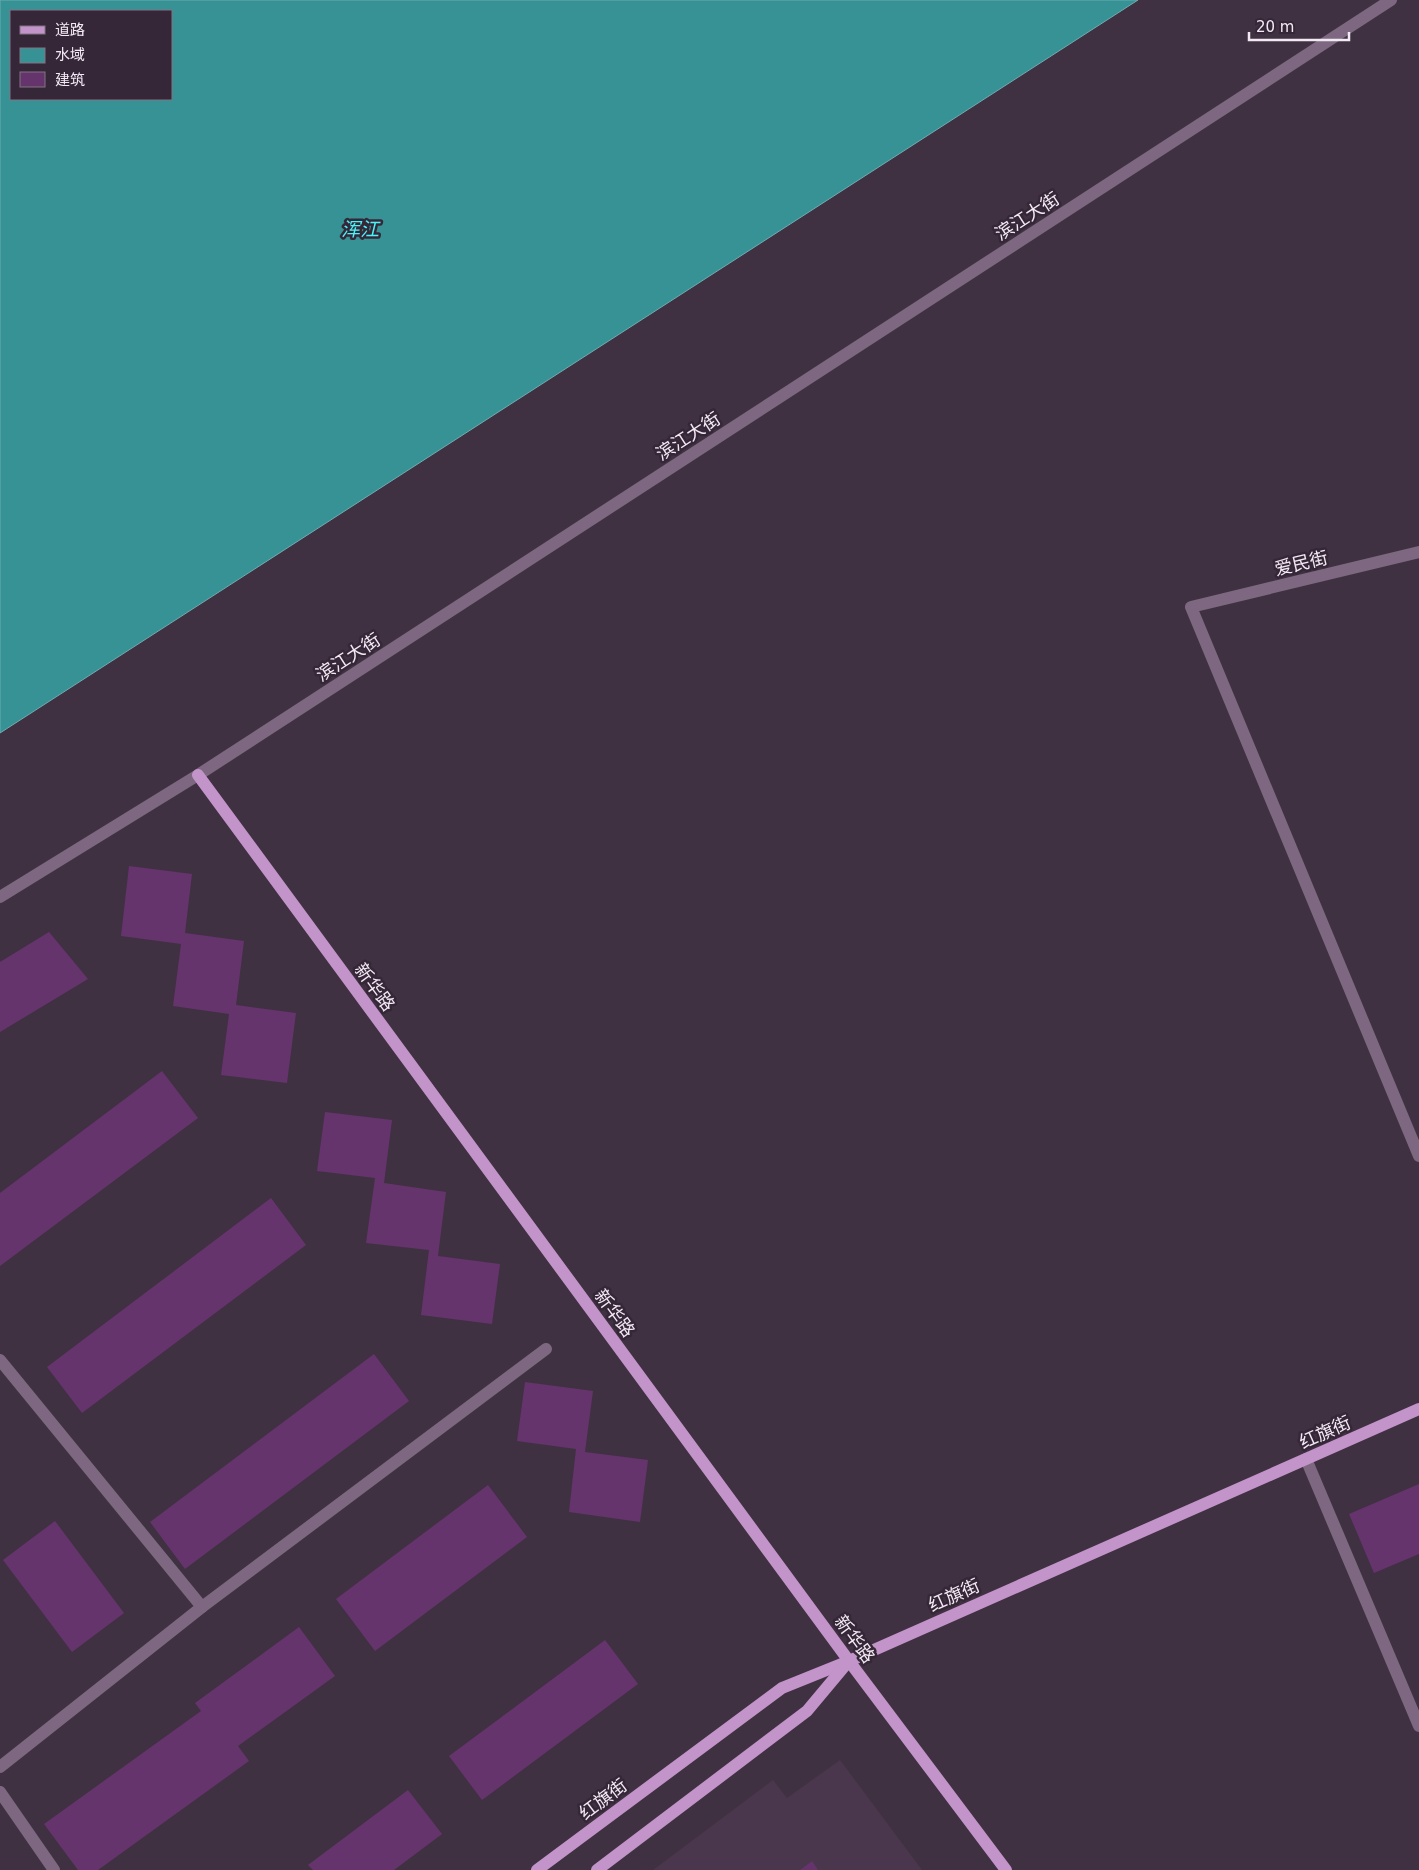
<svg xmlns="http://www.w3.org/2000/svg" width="1419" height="1870" font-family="'DejaVu Sans','Noto Sans SC',sans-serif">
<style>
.built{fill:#4a364d}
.water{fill:#369294;stroke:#6facb1;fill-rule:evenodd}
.building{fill:#65346d}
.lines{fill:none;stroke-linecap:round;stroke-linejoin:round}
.minor{stroke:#7d6781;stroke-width:12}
.major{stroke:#c294c9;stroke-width:12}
.labels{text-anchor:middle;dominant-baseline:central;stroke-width:5;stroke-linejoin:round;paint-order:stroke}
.street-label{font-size:18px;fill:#f3e9f4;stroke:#362738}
.water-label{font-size:19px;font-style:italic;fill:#46f5f8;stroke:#362738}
</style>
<rect width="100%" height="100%" fill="#403142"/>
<path class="built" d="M840 1760 922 1870H653L773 1780 787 1798Z"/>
<path class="water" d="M0 0H1138L0 733ZM11 11H171V99H11Z"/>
<g class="building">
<path d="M129 866 192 874 185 933 244 941 236 1005 296 1013 287 1083 221 1075 229 1014 173 1006 181 944 121 936Z"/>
<path d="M49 932 88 979 0 1032V962Z"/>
<path d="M162 1071 198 1118 0 1266V1193Z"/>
<path d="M325 1112 392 1120 384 1183 446 1192 438 1256 500 1264 492 1324 421 1315 429 1250 366 1243 375 1178 317 1171Z"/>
<path d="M271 1198 306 1245 82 1413 47 1367Z"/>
<path d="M374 1354 409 1401 185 1569 150 1522Z"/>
<path d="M525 1382 593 1391 585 1452 648 1460 640 1522 569 1512 576 1449 517 1441Z"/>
<path d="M1419 1484V1554L1374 1573 1349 1514Z"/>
<path d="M488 1485 527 1537 375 1651 336 1599Z"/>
<path d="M55 1521 124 1613 72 1652 3 1560Z"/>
<path d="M299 1627 335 1676 238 1746 249 1761 98 1870H78L44 1824 201 1711 195 1703Z"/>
<path d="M605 1640 638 1684 482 1800 449 1756Z"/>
<path d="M408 1790 442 1834 394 1870H313L308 1865Z"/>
<path d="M812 1861 818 1870H800Z"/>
</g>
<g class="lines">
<g class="minor">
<path d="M1419 552 1191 607 1419 1156"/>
<path d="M0 897 198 775 1391 0"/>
<path d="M0 1360 202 1607 0 1767"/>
<path d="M1306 1459 1419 1726"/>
<path d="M202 1607 546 1349"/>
<path d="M0 1792 54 1870"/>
</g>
<g class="major">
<path d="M198 775 849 1661 1006 1870"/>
<path d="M537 1870 782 1688 849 1661 1419 1409"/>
<path d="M597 1870 807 1711 848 1662"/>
</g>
</g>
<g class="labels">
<g class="street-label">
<text transform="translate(1027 216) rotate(-33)">滨江大街</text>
<text transform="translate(688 436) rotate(-33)">滨江大街</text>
<text transform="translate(1301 563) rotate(-13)">爱民街</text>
<text transform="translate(348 657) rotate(-33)">滨江大街</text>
<text transform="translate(375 987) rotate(54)">新华路</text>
<text transform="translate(615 1313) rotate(54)">新华路</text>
<text transform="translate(1325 1432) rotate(-24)">红旗街</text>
<text transform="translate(954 1595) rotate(-24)">红旗街</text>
<text transform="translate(855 1639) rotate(54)">新华路</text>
<text transform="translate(603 1799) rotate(-37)">红旗街</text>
</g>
<g class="water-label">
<text x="360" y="229">浑江</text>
</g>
</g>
<rect x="10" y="10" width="162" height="90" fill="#362738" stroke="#827583"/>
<rect x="20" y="26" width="25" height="8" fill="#c294c9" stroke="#827583"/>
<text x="55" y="35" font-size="15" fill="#f3e9f4">道路</text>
<rect x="20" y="48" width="25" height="15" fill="#369294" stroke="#827583"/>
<text x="55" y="60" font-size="15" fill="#f3e9f4">水域</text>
<rect x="20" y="72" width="25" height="15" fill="#65346d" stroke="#827583"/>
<text x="55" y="85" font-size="15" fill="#f3e9f4">建筑</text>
<path d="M1249 32v8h100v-8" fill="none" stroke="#f3e9f4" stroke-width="2.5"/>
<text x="1256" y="32" font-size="15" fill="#f3e9f4" stroke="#362738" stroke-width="4" paint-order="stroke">20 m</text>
</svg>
